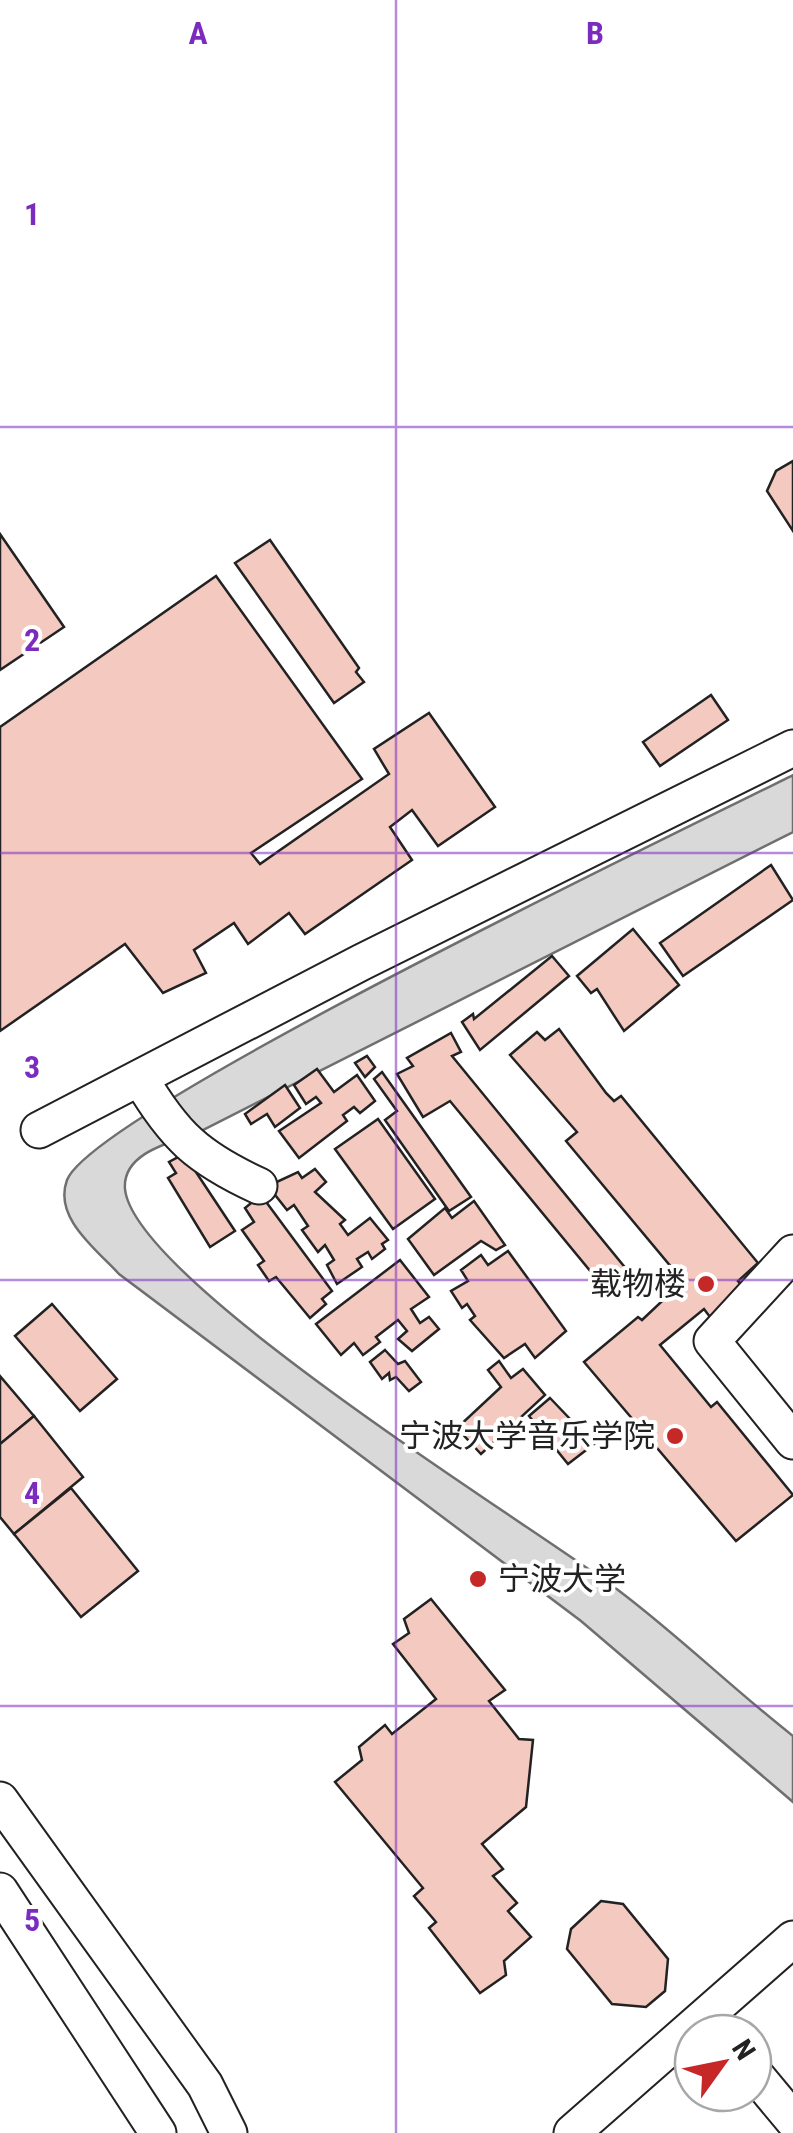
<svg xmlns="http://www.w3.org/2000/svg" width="793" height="2133" font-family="'Roboto Condensed','Noto Sans SC',sans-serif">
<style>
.water{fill:#d9d9d9;stroke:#6f6f6f;stroke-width:2.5}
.building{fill:#f3c9c0;stroke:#222;stroke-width:2.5}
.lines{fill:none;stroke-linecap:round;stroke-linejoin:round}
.minor-casing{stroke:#222;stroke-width:39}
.minor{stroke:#fff;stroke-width:35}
.grid{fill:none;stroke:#7b2cbf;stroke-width:2.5;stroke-opacity:0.55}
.poi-dot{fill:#c62828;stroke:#fff;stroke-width:4}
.labels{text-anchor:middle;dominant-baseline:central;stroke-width:8;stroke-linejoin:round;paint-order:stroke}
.poi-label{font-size:32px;fill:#222;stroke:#fff;text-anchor:end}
.grid-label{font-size:32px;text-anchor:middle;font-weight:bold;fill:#7b2cbf;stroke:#fff;stroke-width:8;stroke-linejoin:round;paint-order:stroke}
</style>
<rect width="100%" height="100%" fill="#fff"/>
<path class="water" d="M793 775V832L197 1133C171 1142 122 1153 125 1189 134 1281 531 1525 618 1590 679 1636 733 1689 793 1736V1802L581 1621 119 1274C97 1250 53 1218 67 1180 93 1112 692 826 793 775Z"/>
<g class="building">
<path d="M793 461V531L767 491 776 471Z"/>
<path d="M0 534 64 627 0 670Z"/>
<path d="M270 540 359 668 356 672 364 682 334 703 235 563Z"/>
<path d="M216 576 362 779 251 853 260 864 389 774 374 749 429 713 495 807 438 846 412 810 390 827 412 860 305 934 289 913 248 944 234 923 194 950 206 973 163 993 125 944 0 1031V727Z"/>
<path d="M711 695 728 720 660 766 643 742Z"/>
<path d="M771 865 793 900 683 976 660 943Z"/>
<path d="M633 929 679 985 624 1031 597 989 591 993 577 976Z"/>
<path d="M552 956 569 976 480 1050 462 1022 473 1014 474 1019Z"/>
<path d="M559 1029 606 1093 614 1101 621 1096 758 1263 738 1281 743 1287 710 1317 704 1309 660 1345 711 1407 717 1402 793 1495 736 1541 584 1362 638 1317 642 1320 675 1289 664 1276 672 1268 566 1141 577 1132 510 1055 537 1032 545 1040Z"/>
<path d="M451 1033 461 1052 452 1056 632 1276 610 1295 450 1101 423 1117 397 1074 413 1066 407 1058Z"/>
<path d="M367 1056 375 1067 365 1077 355 1063Z"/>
<path d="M317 1069 334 1092 357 1075 375 1101 360 1113 354 1107 343 1115 347 1121 299 1158 279 1131 321 1103 316 1097 306 1104 294 1085Z"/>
<path d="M382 1072 471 1197 449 1211 385 1120 397 1111 374 1079Z"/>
<path d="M285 1085 300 1108 275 1127 267 1114 251 1124 245 1114Z"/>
<path d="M378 1119 435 1199 393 1229 335 1149Z"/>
<path d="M184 1154 235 1231 210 1247 168 1178 176 1173 169 1162Z"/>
<path d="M315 1169 326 1182 315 1192 345 1220 340 1224 348 1235 370 1218 388 1240 382 1244 385 1249 372 1259 368 1252 357 1259 362 1267 337 1284 327 1265 334 1260 325 1245 318 1252 302 1230 308 1226 294 1205 287 1210 268 1186 298 1172 302 1178Z"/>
<path d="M261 1195 332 1291 322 1299 326 1304 310 1318 276 1277 269 1281 258 1265 264 1261 242 1230 254 1222 245 1208Z"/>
<path d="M474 1201 505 1245 496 1250 481 1241 434 1275 408 1239 445 1208 452 1218Z"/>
<path d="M508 1251 566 1331 535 1358 525 1344 504 1358 470 1320 475 1316 467 1304 462 1308 451 1291 468 1281 461 1270 481 1255 488 1265Z"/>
<path d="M400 1260 429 1297 411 1309 420 1323 429 1317 439 1329 412 1351 398 1339 407 1331 398 1320 376 1337 380 1342 363 1355 354 1343 341 1355 316 1324Z"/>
<path d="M52 1304 117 1379 80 1411 15 1336Z"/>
<path d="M385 1350 398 1364 405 1361 421 1382 409 1391 396 1377 390 1380 389 1373 382 1379 370 1362Z"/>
<path d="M499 1361 511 1378 523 1369 545 1395 481 1454 457 1428 501 1387 488 1370Z"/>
<path d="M0 1376 34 1416 0 1444Z"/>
<path d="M550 1398 594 1444 568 1464 529 1416Z"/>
<path d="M34 1416 83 1477 14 1534 0 1517V1444Z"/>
<path d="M71 1488 138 1571 81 1617 14 1534Z"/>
<path d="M431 1599 505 1690 489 1701 519 1739 533 1740 526 1807 482 1844 503 1869 493 1876 517 1903 508 1911 531 1937 504 1961 506 1975 480 1993 429 1928 436 1922 414 1896 423 1888 335 1782 362 1760 359 1747 385 1725 392 1734 436 1699 393 1644 409 1633 404 1619Z"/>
<path d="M601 1901 623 1904 668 1959 665 1991 646 2007 612 2004 567 1949 571 1929Z"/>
</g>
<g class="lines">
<g class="minor-casing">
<g id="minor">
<path d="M140 1078C174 1136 198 1158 259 1186"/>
<path d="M39 1130 362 962 793 748"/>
<path d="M793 1253 712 1341 793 1441"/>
<path d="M0 1800 205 2085 229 2133"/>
<path d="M0 1891 158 2133"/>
<path d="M753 2072 793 2120"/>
<path d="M572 2133 793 1939"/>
</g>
</g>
<use href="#minor" class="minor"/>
</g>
<path class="grid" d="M396 0V2133M0 427H793M0 853H793M0 1280H793M0 1706H793"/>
<g class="poi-dot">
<circle cx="706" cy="1284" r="10"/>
<circle cx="675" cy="1436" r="10"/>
<circle cx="478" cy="1579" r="10"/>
</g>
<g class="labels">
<g class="poi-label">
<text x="686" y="1284">载物楼</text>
<text x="655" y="1436">宁波大学音乐学院</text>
<text x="498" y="1579" text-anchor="start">宁波大学</text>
</g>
</g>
<g class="grid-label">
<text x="198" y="44">A</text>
<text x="595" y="44">B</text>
<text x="32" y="225">1</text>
<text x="32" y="651">2</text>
<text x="32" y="1078">3</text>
<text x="32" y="1504">4</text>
<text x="32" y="1931">5</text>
</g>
<g transform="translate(723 2063) rotate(57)"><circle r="48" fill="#ffffff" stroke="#a7a7a7" stroke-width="2.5"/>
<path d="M0-8L18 38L0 25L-18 38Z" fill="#c62828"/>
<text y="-15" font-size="28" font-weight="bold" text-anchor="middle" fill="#222222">N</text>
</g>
</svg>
